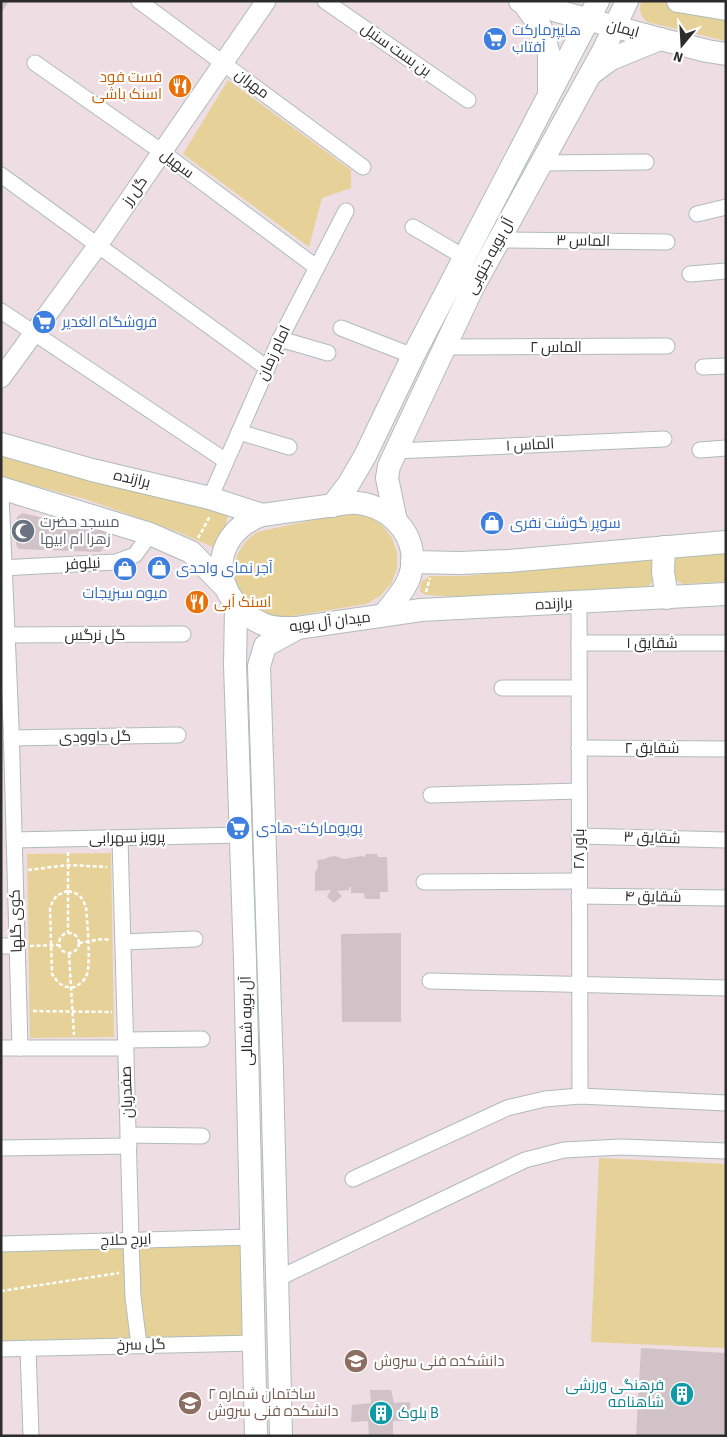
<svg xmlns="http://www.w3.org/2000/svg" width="727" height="1437" font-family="'Source Sans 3',Cairo,sans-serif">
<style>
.green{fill:#e6d298}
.building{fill:#d0c2c6}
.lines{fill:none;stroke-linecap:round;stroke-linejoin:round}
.minor-casing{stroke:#aebcbb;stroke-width:17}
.tertiary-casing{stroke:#aebcbb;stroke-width:21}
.secondary-casing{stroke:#aebcbb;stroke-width:24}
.path{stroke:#fff;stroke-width:2.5;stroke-dasharray:4 2.5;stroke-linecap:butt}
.minor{stroke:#fff;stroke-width:15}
.tertiary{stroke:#fff;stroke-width:19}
.secondary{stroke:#fff;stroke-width:22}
.labels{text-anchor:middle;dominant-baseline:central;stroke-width:4.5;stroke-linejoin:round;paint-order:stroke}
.street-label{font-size:15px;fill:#2c2c2c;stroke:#fff}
.shop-label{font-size:15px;fill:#366cbe;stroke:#fff;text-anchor:start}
.food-label{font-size:15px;fill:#c56008;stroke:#fff;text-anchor:end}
.worship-label{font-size:15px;fill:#5b616d;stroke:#fff;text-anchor:start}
.education-label{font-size:15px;fill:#785e54;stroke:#fff;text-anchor:start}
.culture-label{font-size:15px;fill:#0d838f;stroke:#fff;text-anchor:end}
</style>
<rect width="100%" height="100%" fill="#eedde3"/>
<g class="green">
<path d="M642 1H665L726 14V41L647 22C641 16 637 10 642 1Z"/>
<path d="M228 80 351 170V188L322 198 309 247 183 154Z"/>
<path d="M1 452 228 512 225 531 215 548 178 532 85 499 1 477Z"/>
<path d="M341 514H356L370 517 382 525 392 538 397 553V569L391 584 380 596 366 604 280 618 264 615 241 595 235 582 234 567 238 553 246 541 257 532Z"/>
<path d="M726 551V582L683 584 674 579 672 566 677 554Z"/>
<path d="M649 557 656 569V579L646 588 459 597 427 595 420 592 421 582 430 576H466Z"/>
<path d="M111 853 114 1037 30 1038 27 854Z"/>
<path d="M599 1158 726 1164V1348L591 1342Z"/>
<path d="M149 1246H241L243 1335 139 1340 1 1342V1249Z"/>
</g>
<g class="building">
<path d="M1 1H9L1 13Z"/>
<path d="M22 513 104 532 107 534 103 549 100 552 19 549 16 545 17 517Z"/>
<path d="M366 854H377L378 857H387L388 892H380V899H365L364 893H351V887H349V890L337 891 342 896 334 903 327 897 331 890 315 891V873L318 867 317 860 325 859 328 857 335 856 344 859 361 856 365 857Z"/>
<path d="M401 933V1022H342L341 934Z"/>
<path d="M641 1348 726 1353V1436H636Z"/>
<path d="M370 1390H391L394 1403 410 1402 411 1421H393V1436H369L368 1421 351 1422 352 1405 371 1403Z"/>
</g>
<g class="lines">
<g class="minor-casing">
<g id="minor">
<path d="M139 1 363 167"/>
<path d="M325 1 468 100"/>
<path d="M35 63 162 152 316 267"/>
<path d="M541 163 646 162"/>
<path d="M1 175 267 368"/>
<path d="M697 214 726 207"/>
<path d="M413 227 464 257"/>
<path d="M499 240 667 242"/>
<path d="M690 274 726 271"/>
<path d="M1 311 226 461"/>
<path d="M341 328 413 356"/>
<path d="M280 339 328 353"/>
<path d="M445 347 667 346"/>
<path d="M703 367 726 366"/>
<path d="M239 432 289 447"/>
<path d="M700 450 726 448"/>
<path d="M396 451 664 439"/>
<path d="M1 494 11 725 20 1048"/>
<path d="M210 498 280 339 346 211"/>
<path d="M1 568 116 562 135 555 150 534"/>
<path d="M579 603 580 1096"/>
<path d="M7 635 183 634"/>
<path d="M579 643H726"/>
<path d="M502 688H579"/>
<path d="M11 738 178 735"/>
<path d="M579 748 726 749"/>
<path d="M431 795 579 791"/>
<path d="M579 836 726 840"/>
<path d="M120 838 131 1240 133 1297 139 1345"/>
<path d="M14 840 241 835"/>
<path d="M424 882 579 881"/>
<path d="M579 896 726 898"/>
<path d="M123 942 195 939"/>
<path d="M1 946H16"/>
<path d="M430 981 726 988"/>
<path d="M126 1040 202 1039"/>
<path d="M1 1048H126"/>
<path d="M128 1135 202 1136"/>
<path d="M1 1148 129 1146"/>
<path d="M353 1179 507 1108 545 1099 580 1096 726 1103"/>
<path d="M1 1244 252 1237"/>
<path d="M277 1279 525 1160 564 1150 621 1147 726 1151"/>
<path d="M28 1348 31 1436"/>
<path d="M1 1349 254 1343"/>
</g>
</g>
<g class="tertiary-casing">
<path id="tertiary" d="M1 378 98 245 266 1"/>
</g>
<g class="secondary-casing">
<g id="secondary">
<path d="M520 1 660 39 707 51 726 54"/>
<path d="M678 1 726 9"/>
<path d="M523 2 541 28 549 54V91"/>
<path d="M592 73 611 59 660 39"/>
<path d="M1 444 92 470 210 498 262 515"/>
<path d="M1 488 150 534 191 552 224 586"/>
<path d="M332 506 348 485 365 456 413 356 598 1"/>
<path d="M396 521 387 478 389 466 472 289 603 51 627 1"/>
<path d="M664 547 663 572 667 598"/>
<path d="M412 562 460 563 508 561 726 542"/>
<path d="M236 606 235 665 245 960 256 1436"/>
<path d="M383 615C392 605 402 593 408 581 424 543 395 507 358 503 348 502 337 505 327 506 305 509 284 512 262 515 205 536 211 601 263 624 273 629 285 628 297 628L421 610 726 594"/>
<path d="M281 1436 272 1071 259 666 265 646 296 629"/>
</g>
</g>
<g class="path">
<path d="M198 538 210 516"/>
<path d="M426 592 430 578"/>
<path d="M68 852V933"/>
<path d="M28 870 68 865 107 867"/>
<path d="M68 891C79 893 82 897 86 907 87 922 91 960 87 974 85 980 80 985 74 987 63 989 57 982 52 974L50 909C53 898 57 894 68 891Z"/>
<circle cx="69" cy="943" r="10"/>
<path d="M79 943 102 939 110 940"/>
<path d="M30 946 58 945"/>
<path d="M69 954 74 1035"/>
<path d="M33 1011 112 1012"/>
<path d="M1 1291 119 1273"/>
</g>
<use href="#minor" class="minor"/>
<use href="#tertiary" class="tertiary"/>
<use href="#secondary" class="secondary"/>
</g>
<defs>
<g id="supermarket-disc" transform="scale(1.25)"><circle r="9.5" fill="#3f7fe0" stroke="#fff"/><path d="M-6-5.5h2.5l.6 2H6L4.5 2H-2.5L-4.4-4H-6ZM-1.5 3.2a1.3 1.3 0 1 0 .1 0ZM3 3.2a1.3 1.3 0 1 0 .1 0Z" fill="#fff"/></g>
<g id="restaurant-disc" transform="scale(1.25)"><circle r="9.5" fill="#e8710a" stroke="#fff"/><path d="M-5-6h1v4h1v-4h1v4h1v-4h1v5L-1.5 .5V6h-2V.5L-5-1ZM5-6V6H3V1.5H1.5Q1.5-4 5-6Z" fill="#fff"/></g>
<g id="shop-disc" transform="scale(1.25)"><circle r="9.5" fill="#3f7fe0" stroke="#fff"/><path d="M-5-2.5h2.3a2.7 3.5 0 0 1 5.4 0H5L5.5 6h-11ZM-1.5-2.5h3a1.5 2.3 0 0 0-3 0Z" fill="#fff"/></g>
<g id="mosque-disc" transform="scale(1.25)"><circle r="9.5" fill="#6b7280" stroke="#fff"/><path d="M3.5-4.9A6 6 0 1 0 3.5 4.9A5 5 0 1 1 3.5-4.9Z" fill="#fff"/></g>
<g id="university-disc" transform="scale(1.25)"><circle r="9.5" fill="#8d6e63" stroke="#fff"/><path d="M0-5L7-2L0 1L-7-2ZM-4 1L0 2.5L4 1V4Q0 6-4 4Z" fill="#fff"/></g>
<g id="building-disc" transform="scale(1.25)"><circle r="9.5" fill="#0f9aa8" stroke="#fff"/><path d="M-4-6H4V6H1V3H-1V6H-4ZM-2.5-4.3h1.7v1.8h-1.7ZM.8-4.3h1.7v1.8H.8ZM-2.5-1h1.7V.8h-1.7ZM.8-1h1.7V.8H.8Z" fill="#fff"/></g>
</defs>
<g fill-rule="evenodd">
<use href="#supermarket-disc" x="495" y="39"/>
<use href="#restaurant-disc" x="180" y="86"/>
<use href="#supermarket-disc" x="44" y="322"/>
<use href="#shop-disc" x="492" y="523"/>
<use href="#mosque-disc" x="23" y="531"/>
<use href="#shop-disc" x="159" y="568"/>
<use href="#shop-disc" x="125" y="569"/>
<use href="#restaurant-disc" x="197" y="602"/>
<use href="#supermarket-disc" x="238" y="828"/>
<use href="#university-disc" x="356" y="1361"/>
<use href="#building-disc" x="682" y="1394"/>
<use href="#university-disc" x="190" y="1403"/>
<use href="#building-disc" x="381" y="1413"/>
</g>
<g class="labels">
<g class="street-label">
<text transform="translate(623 29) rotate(15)">ایمان</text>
<text transform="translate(396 50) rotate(35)">بن بست سنبل</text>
<text transform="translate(252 84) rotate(37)">مهران</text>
<text transform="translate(177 164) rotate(37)">سهیل</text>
<text transform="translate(135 191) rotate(-55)">گل رز</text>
<text transform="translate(583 241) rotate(1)">الماس ۳</text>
<text transform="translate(490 256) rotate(-62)">آل بویه جنوبی</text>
<text x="556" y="347">الماس ۲</text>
<text transform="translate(274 353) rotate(-65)">امام زمان</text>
<text transform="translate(530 445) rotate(-3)">الماس ۱</text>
<text transform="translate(132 479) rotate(13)">برازنده</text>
<text transform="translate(83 564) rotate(-3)">نیلوفر</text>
<text transform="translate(554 604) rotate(-3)">برازنده</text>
<text transform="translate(330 622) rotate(-7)">میدان آل بویه</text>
<text x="95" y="635">گل نرگس</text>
<text x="652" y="643">شقایق ۱</text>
<text transform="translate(95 737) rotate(-1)">گل داوودی</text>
<text x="652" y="748">شقایق ۲</text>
<text transform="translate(127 838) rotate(-1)">پرویز سهرابی</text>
<text transform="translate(652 838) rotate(2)">شقایق ۳</text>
<text transform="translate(579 849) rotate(-90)">باور ۲۸</text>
<text transform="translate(653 897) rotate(1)">شقایق ۴</text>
<text transform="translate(16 921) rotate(-92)">کوی گلها</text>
<text transform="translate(247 1021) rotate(-91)">آل بویه شمالی</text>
<text transform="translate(127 1092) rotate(-92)">صفدریان</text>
<text transform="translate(126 1240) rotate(-2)">ایرج حلاج</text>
<text transform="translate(141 1345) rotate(-1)">گل سرخ</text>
</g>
<g class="shop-label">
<text x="512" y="30">هایپرمارکت<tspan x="512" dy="17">آفتاب</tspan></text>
<text x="62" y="322">فروشگاه الغدیر</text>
<text x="510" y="523">سوپر گوشت نفری</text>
<text x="176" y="568">آجر نمای واحدی</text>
<text x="125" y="593" text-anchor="middle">میوه سبزیجات</text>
<text x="256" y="828">پوپومارکت-هادی</text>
</g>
<g class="food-label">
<text x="162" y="77">فست فود<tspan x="162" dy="17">اسنک باشی</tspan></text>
<text x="214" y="602" text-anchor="start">اسنک آبی</text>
</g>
<g class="worship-label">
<text x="40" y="522">مسجد حضرت<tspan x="40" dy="17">زهرا ام ابیها</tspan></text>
</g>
<g class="education-label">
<text x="374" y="1361">دانشکده فنی سروش</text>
<text x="208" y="1394">ساختمان شماره ۲<tspan x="208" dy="17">دانشکده فنی سروش</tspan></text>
</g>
<g class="culture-label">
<text x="664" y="1385">فرهنگی ورزشی<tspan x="664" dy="17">شاهنامه</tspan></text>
<text x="398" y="1413" text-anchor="start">بلوک B</text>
</g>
</g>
<rect width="727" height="1437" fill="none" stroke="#2c2c2c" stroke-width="5"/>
<g transform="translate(682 45) rotate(198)" stroke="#ffffff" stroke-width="4" paint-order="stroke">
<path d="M0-4L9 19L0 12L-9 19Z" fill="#2c2c2c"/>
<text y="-8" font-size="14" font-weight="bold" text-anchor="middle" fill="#2c2c2c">N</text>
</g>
</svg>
